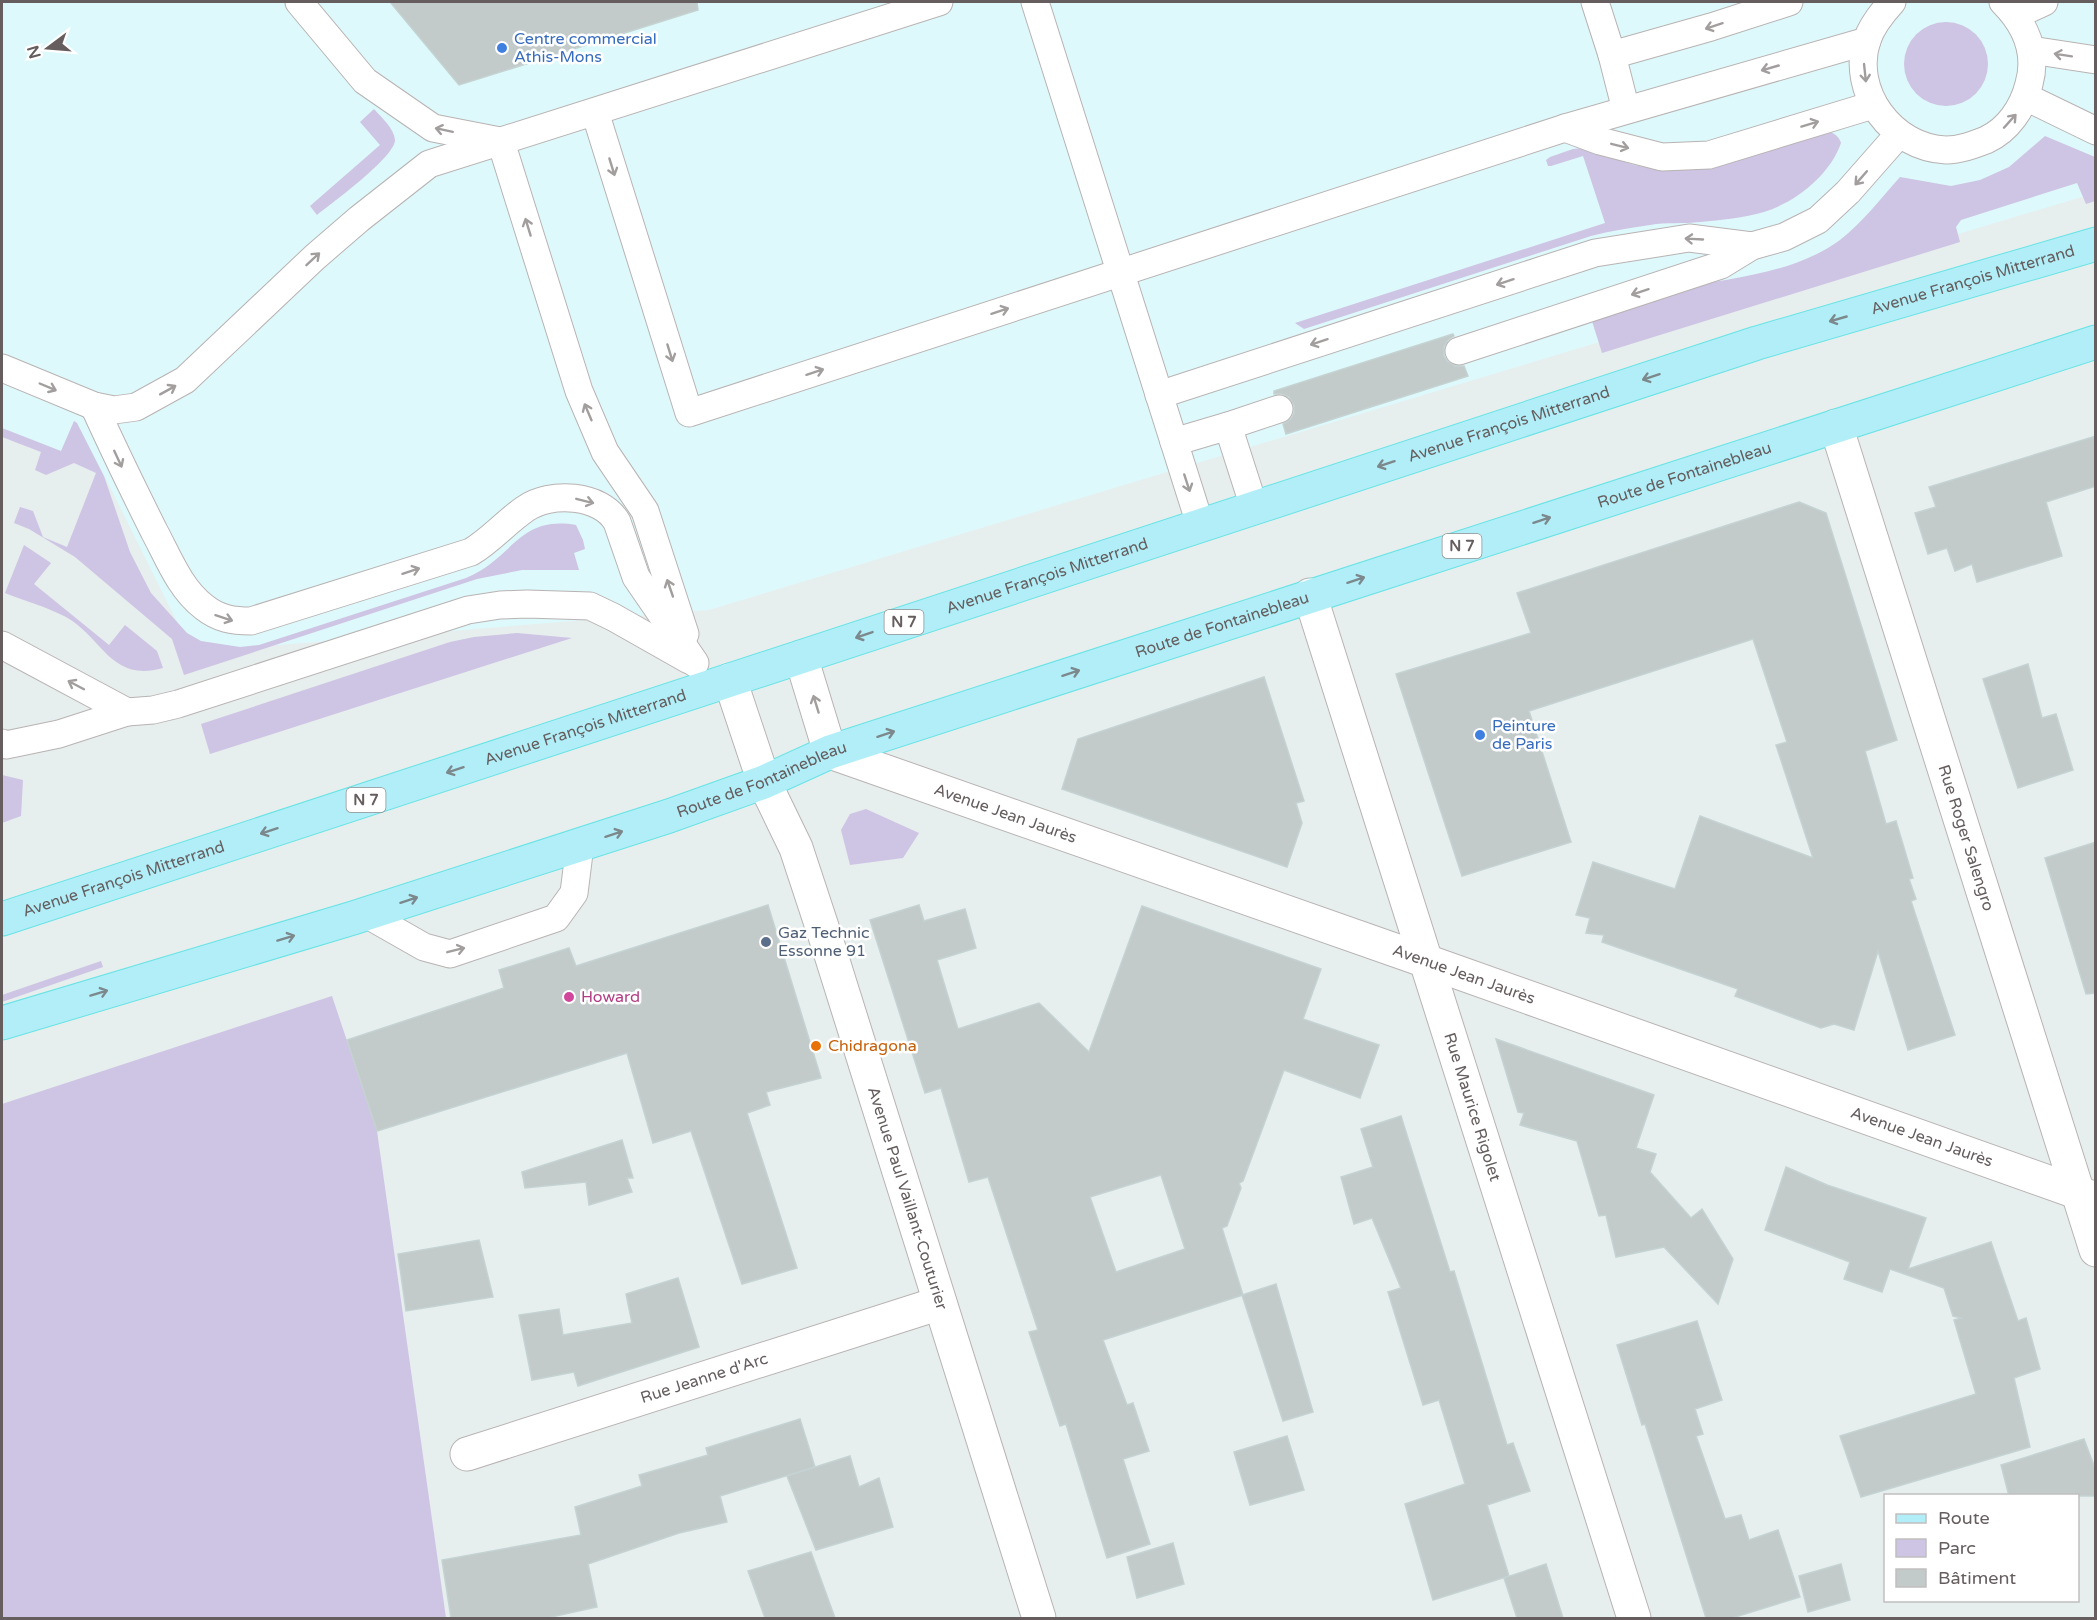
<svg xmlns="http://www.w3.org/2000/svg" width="2097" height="1620" font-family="'Varela Round',sans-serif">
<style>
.commercial{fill:#def9fb}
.green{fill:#cec4e4}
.building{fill:#c2caca;stroke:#c4d3d2;stroke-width:1.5;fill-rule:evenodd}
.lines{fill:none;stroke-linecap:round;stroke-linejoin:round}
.service-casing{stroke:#b9b3b3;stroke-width:29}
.minor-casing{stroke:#b9b3b3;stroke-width:35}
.tertiary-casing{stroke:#b9b3b3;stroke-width:35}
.primary-casing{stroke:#67e3e5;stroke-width:35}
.service{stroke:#fff;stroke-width:27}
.minor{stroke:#fff;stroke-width:33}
.tertiary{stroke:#fff;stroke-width:33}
.primary{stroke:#b1eef8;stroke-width:33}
.oneway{stroke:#a39e9e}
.oneway2{stroke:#7c888c}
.shop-dot{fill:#3f7fe0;stroke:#fff;stroke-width:2}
.service-dot{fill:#5c6f8a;stroke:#fff;stroke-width:2}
.hotel-dot{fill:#d1479c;stroke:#fff;stroke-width:2}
.food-dot{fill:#e8710a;stroke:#fff;stroke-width:2}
.labels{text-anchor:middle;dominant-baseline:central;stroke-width:5;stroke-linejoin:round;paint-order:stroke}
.shield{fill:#fff;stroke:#938e8e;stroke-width:1.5}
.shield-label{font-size:15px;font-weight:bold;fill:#655d5e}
.shop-label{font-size:16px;fill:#366cbe;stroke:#fff;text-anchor:start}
.street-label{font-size:16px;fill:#655d5e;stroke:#fff}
.service-label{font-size:16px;fill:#4e5e75;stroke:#fff;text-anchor:start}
.hotel-label{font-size:16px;fill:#b23c85;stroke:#fff;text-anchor:start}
.food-label{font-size:16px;fill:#c56008;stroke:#fff;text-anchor:start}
</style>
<rect width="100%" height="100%" fill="#e6eeee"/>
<path class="commercial" d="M2 2H2095V193L709 610 192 652 105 477 74 463 2 437Z"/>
<g class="green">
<circle cx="1946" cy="64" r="42"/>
<path d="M374 109C381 117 394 128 395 140 395 157 332 203 317 215L310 206 380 145 360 122Z"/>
<path d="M1826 131C1833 132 1839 136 1841 143 1830 175 1796 202 1764 212 1744 218 1721 220 1700 222 1684 224 1666 222 1650 225 1630 228 1610 231 1591 236L1304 329 1295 323 1605 223 1583 156 1551 166H1548L1546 160 1550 157 1573 149 1582 148 1634 165 1651 168Z"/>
<path d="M2045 136 2095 157V201L2086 204 2077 183 1961 220 1956 227 1960 242 1602 353 1591 318C1618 309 1646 297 1674 290 1730 277 1792 275 1840 240 1863 222 1881 198 1900 177L1951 186 1980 180 2009 167Z"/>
<path d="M74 421 77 423 104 476 130 552 151 593 187 633 201 641 240 647 259 645 466 578C513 559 518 515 576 525L583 540 585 549 574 553 579 570H522L477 579 184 675 172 639 75 557 29 529 14 523 20 507 33 511 43 537 67 547 96 473 74 463 46 475 35 470 41 452 2 437V428L61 451Z"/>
<path d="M24 545 51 563 34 584 109 645 125 625 157 651 163 668C111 683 103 638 66 617 47 607 25 601 5 593Z"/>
<path d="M517 633 572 638 210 754 201 724 450 642 474 637Z"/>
<path d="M2 775 23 780 21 816 2 823Z"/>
<path d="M866 809 919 833 903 858 850 865 841 830 850 814Z"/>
<path d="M101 961 103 967 2 1002V995Z"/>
<path d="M332 996 377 1131 446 1618H2V1104Z"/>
</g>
<g class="building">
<path d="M390 2H697L698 10 459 85Z"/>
<path d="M1453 334 1454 336 1448 340 1444 347V356L1448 362 1455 366H1464L1468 376 1286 434 1283 424 1291 419 1294 413V405L1289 397 1282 394H1274V391Z"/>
<path d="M2096 436V486L2046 502 2062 556 1977 582 1972 564 1955 571 1947 548 1928 554 1915 513 1936 507 1929 487Z"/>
<path d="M1799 502 1826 513 1897 740 1865 751 1886 824 1896 821 1913 878 1909 879 1916 899 1911 901 1955 1035 1908 1050 1878 951 1854 1030 1834 1024 1821 1028 1735 996 1738 989 1602 942 1604 935 1586 933 1590 918 1576 915 1593 862 1675 889 1700 816 1813 858 1776 745 1787 742 1753 639 1529 711 1571 842 1462 876 1396 674 1531 633 1517 593Z"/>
<path d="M2028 664 2042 718 2056 714 2073 770 2018 788 1983 679Z"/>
<path d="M1264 677 1304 801 1296 803 1302 823 1287 867 1062 789 1078 739Z"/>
<path d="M2096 842V993L2086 994 2045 858Z"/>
<path d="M768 905 821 1078 766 1092 770 1105 747 1113 797 1268 742 1284 691 1131 653 1143 627 1053 377 1131 347 1040 504 988 499 970 569 948 576 966Z"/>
<path d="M919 905 924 921 965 909 976 948 937 960 958 1029 1039 1003 1089 1052 1142 906 1321 969 1303 1019 1379 1045 1360 1098 1284 1070 1243 1181 1239 1183 1241 1188 1227 1226 1222 1228 1243 1295 1103 1340 1127 1405 1133 1403 1149 1451 1123 1459 1150 1544 1107 1558 1066 1424 1060 1426 1029 1332 1038 1330 988 1177 969 1182 941 1088 925 1093 870 920ZM1161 1175 1185 1249 1116 1272 1090 1197Z"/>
<path d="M1496 1039 1654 1095 1636 1148 1656 1154 1650 1172 1691 1218 1702 1209 1733 1259 1718 1304 1664 1247 1616 1257 1606 1215 1599 1216 1577 1141 1520 1125 1524 1113 1518 1112Z"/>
<path d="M1401 1116 1450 1272 1454 1271 1507 1445 1513 1443 1530 1491 1487 1505 1509 1576 1433 1600 1405 1504 1465 1484 1439 1400 1423 1405 1388 1292 1401 1288 1372 1218 1354 1224 1341 1177 1373 1167 1361 1129Z"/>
<path d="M622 1140 633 1178H627L632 1192 589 1205 586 1182 525 1188 522 1172Z"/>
<path d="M1786 1167 1827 1185 1926 1218 1908 1269 1991 1242 2018 1321 2026 1318 2040 1369 2014 1378 2030 1447 1861 1497 1840 1436 1976 1394 1954 1320 1961 1318 1953 1316 1944 1288 1890 1269 1882 1292 1844 1279 1850 1262 1765 1230Z"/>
<path d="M479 1240 493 1297 406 1311 398 1254Z"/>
<path d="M678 1278 699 1347 578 1386 574 1372 532 1380 519 1315 559 1309 563 1335 632 1323 626 1294Z"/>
<path d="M1276 1284 1313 1412 1283 1421 1242 1295Z"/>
<path d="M1697 1321 1722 1400 1695 1409 1703 1434 1696 1436 1725 1519 1741 1515 1749 1540 1778 1530 1800 1597 1732 1618H1706L1645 1424 1642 1425 1617 1345Z"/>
<path d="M800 1419 815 1467 720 1496 727 1522 679 1533 588 1564 597 1607 547 1618H451L442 1560 581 1535 575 1507 642 1486 639 1475 708 1455 706 1448Z"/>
<path d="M1287 1436 1304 1490 1250 1505 1234 1452Z"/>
<path d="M2084 1439 2096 1471V1496H2009L2001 1465Z"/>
<path d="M850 1456 859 1487 879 1478 893 1527 816 1550 787 1476Z"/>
<path d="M1173 1543 1184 1584 1137 1598 1127 1557Z"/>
<path d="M811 1552 835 1618H765L748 1571Z"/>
<path d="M1546 1564 1563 1618H1517L1504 1578Z"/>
<path d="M1841 1564 1850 1600 1808 1612 1799 1576Z"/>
</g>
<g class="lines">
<g class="service-casing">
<g id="service">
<path d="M299 2 365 81 433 128 500 141"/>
<path d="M1035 2 1200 524"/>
<path d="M1595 2 1612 55"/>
<path d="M1892 2C1882 13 1872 25 1867 40 1850 91 1892 148 1946 150 1960 150 1973 145 1986 140 2008 130 2023 108 2029 84 2038 52 2025 24 2003 2"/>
<path d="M2016 15 2044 2"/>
<path d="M2031 50 2096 60"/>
<path d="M2026 97 2096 131"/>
<path d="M1626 110 1612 55 1711 27 1789 2"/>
<path d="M595 112 689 413 1565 128 1867 41"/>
<path d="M1565 128 1600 141 1662 157 1709 155 1873 105"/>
<path d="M501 142 579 391 605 452 645 511 685 634"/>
<path d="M1459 351 1721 265 1752 246 1784 237 1818 220 1848 192 1899 134"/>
<path d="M2 368 94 406 114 410 136 407 185 380 315 257 359 219 429 164 939 2"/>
<path d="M1159 395 1595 253 1689 238 1752 246"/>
<path d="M94 406C113 448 133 489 154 531 168 557 180 589 204 607 219 619 233 621 251 621L471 552C491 540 506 522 525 509 550 491 601 494 617 522L636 577 695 663"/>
<path d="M1228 426 1279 409"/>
<path d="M1174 442 1228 426 1254 507"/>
<path d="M2 645 127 712"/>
<path d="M2 743 6 745 59 734 127 712 153 710 178 704 468 610 500 605 527 604 590 606 613 617 689 660"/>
<path d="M366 914 424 947 450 954 556 918 574 893 580 845"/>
</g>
</g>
<g class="minor-casing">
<g id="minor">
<path id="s1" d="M1836 426 2096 1250"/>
<path id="s2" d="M1310 595 1634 1618"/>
<path id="s3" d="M801 657 830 752 1426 961 2096 1199"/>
<path d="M730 680 764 782"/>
<path id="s4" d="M467 1454 940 1303"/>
</g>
</g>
<g class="tertiary-casing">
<g id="tertiary">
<path id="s5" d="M764 782 796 848 827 942 1039 1618"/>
</g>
</g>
<g class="primary-casing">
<g id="primary">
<path id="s6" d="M2 919 1757 343 2096 244"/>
<path id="s7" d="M2 1023 353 918 669 816 764 782 830 752 2096 342"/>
</g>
</g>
<use href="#service" class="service"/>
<use href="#minor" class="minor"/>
<use href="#tertiary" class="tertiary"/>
<use href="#primary" class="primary"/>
</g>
<defs><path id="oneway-shaft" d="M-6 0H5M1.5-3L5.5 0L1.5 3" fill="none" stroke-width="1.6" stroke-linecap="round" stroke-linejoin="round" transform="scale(1.5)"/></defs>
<g class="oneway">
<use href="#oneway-shaft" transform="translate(1714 26) rotate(162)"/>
<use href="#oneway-shaft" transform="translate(2063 55) rotate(-171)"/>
<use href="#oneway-shaft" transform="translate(1770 68) rotate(164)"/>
<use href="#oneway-shaft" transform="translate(1865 73) rotate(84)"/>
<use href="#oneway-shaft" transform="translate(2010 121) rotate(-48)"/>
<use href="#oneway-shaft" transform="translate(1810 124) rotate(-17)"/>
<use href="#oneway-shaft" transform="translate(444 130) rotate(-168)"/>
<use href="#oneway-shaft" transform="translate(1620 146) rotate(14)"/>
<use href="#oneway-shaft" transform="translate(612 167) rotate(73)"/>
<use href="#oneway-shaft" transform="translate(1861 178) rotate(131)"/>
<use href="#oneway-shaft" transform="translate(528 227) rotate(-107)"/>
<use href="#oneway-shaft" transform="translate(1694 239) rotate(-177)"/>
<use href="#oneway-shaft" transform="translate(313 259) rotate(-43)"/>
<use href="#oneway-shaft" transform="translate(1505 282) rotate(162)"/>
<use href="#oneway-shaft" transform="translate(1640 292) rotate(162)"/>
<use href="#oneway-shaft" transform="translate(1000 311) rotate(-18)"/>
<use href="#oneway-shaft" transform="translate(1319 342) rotate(162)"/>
<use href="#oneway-shaft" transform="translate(670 353) rotate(73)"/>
<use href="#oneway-shaft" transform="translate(815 372) rotate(-18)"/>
<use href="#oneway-shaft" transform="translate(48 387) rotate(23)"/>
<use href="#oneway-shaft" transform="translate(168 390) rotate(-29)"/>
<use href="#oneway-shaft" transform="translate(588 412) rotate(-113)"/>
<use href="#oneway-shaft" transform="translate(118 459) rotate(65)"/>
<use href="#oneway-shaft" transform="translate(1187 483) rotate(72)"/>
<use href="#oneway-shaft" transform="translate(585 501) rotate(14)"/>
<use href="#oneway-shaft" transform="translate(411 571) rotate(-18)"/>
<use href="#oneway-shaft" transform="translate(670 588) rotate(-109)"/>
<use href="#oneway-shaft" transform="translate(224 618) rotate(18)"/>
<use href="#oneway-shaft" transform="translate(76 685) rotate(-152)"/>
<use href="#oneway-shaft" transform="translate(816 704) rotate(-107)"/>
<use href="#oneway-shaft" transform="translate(456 950) rotate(-14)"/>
</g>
<g class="oneway2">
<use href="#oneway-shaft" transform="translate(1838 319) rotate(164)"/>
<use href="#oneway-shaft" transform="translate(1651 377) rotate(162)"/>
<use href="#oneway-shaft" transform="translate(1386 464) rotate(162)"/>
<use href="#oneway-shaft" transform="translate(1542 520) rotate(-18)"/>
<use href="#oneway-shaft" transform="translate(1356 580) rotate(-18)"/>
<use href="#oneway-shaft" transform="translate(864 635) rotate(161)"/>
<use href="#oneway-shaft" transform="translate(1071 673) rotate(-18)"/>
<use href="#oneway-shaft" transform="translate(886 734) rotate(-18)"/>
<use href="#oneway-shaft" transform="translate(455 770) rotate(162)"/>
<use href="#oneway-shaft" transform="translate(269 831) rotate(162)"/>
<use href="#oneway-shaft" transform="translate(614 834) rotate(-18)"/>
<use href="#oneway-shaft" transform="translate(409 900) rotate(-18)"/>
<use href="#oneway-shaft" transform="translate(286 938) rotate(-17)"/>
<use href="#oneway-shaft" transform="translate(99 993) rotate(-17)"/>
</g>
<g class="shop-dot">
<circle cx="502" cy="48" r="6"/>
<circle cx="1480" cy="735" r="6"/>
</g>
<circle class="service-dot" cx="766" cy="942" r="6"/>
<circle class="hotel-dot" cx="569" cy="997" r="6"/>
<circle class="food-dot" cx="816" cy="1046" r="6"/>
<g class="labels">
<g class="shield">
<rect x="1442.5" y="534" width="39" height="24" rx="4.5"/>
<rect x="884.5" y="610" width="39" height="24" rx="4.5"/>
<rect x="346.5" y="788" width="39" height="24" rx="4.5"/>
</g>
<g class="shield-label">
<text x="1462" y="546">N 7</text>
<text x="904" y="622">N 7</text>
<text x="366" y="800">N 7</text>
</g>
<g class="shop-label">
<text x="514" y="39">Centre commercial<tspan x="514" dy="18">Athis-Mons</tspan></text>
<text x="1492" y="726">Peinture<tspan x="1492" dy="18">de Paris</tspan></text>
</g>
<g class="street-label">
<text stroke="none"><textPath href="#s6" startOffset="2072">Avenue François Mitterrand</textPath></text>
<text stroke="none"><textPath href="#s6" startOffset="1586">Avenue François Mitterrand</textPath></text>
<text stroke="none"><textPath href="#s7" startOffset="1770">Route de Fontainebleau</textPath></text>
<text stroke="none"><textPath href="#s6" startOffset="1100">Avenue François Mitterrand</textPath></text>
<text stroke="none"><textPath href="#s7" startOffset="1284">Route de Fontainebleau</textPath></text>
<text stroke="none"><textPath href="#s6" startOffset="614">Avenue François Mitterrand</textPath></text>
<text stroke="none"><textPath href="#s7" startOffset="798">Route de Fontainebleau</textPath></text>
<text stroke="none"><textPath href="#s3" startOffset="285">Avenue Jean Jaurès</textPath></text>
<text stroke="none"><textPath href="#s1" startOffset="432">Rue Roger Salengro</textPath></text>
<text stroke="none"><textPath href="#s6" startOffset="128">Avenue François Mitterrand</textPath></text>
<text stroke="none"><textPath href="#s3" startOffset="771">Avenue Jean Jaurès</textPath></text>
<text stroke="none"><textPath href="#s2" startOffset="537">Rue Maurice Rigolet</textPath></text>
<text stroke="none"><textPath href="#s3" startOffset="1257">Avenue Jean Jaurès</textPath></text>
<text stroke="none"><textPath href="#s5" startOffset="441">Avenue Paul Vaillant-Couturier</textPath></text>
<text stroke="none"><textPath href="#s4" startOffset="249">Rue Jeanne d'Arc</textPath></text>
</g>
<g class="service-label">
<text x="778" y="933">Gaz Technic<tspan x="778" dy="18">Essonne 91</tspan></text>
</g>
<g class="hotel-label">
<text x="581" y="997">Howard</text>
</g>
<g class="food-label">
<text x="828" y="1046">Chidragona</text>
</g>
</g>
<rect width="2097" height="1620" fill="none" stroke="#655d5e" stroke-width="6"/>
<rect x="1884" y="1494" width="195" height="108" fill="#ffffff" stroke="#c1bebf" stroke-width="1.5"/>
<rect x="1896" y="1514" width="30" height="9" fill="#b1eef8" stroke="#c1bebf" stroke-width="1.5"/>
<text x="1938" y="1524" font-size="18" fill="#655d5e">Route</text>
<rect x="1896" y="1539" width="30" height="18" fill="#cec4e4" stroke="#c1bebf" stroke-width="1.5"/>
<text x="1938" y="1554" font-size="18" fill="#655d5e">Parc</text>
<rect x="1896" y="1569" width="30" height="18" fill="#c2caca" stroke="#c1bebf" stroke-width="1.5"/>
<text x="1938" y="1584" font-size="18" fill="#655d5e">Bâtiment</text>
<g transform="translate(48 48) rotate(254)" stroke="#ffffff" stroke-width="4.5" paint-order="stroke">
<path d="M0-4.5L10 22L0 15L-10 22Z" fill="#655d5e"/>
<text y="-9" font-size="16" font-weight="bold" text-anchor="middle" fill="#655d5e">N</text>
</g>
</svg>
